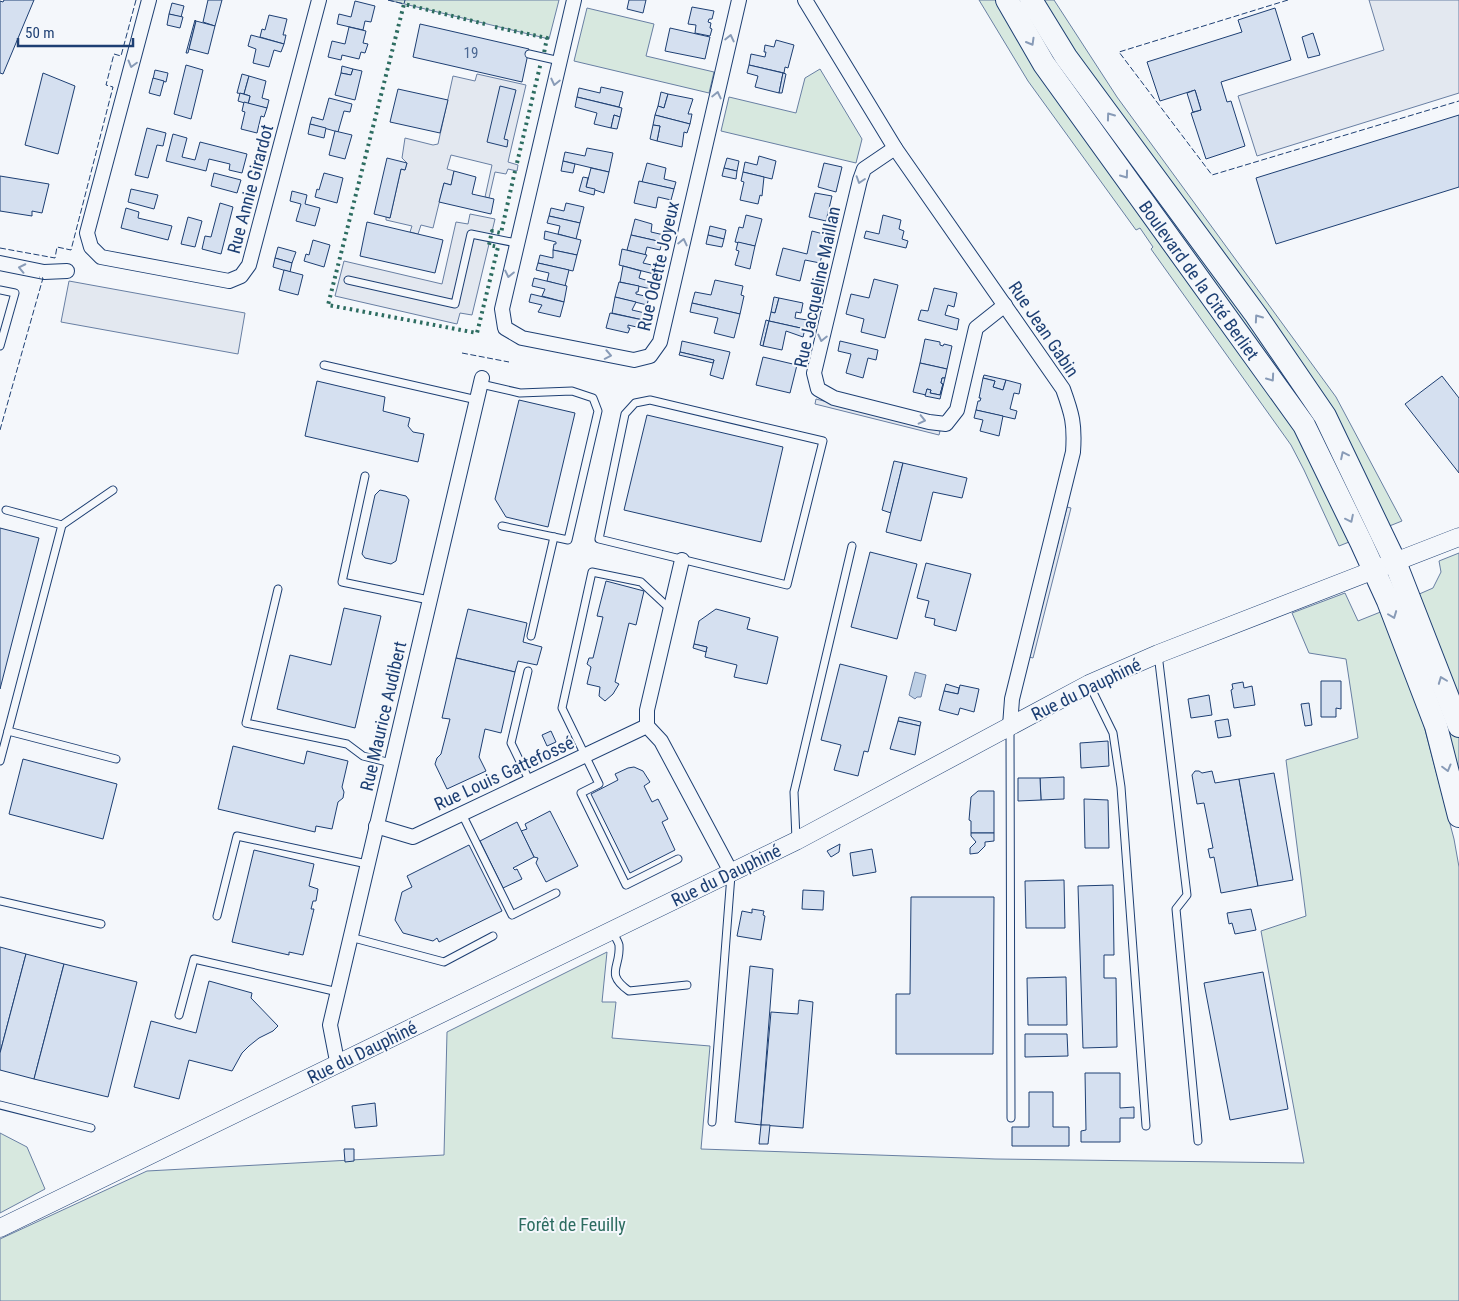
<svg xmlns="http://www.w3.org/2000/svg" width="1459" height="1301" font-family="'Roboto Condensed',sans-serif">
<style>
.green{fill:#d7e8df;stroke:#687fa3}
.parking{fill:#e3e8f0;stroke:#687fa3}
.water{fill:#bed0e5;stroke:#687fa3}
.building{fill:#d5e0f0;stroke:#1d3f73}
.lines{fill:none;stroke-linecap:round;stroke-linejoin:round}
.service-casing{stroke:#1d3f73;stroke-width:9}
.minor-casing{stroke:#1d3f73;stroke-width:16}
.tertiary-casing{stroke:#1d3f73;stroke-width:19}
.primary-casing{stroke:#1d3f73;stroke-width:24}
.service{stroke:#f4f7fb;stroke-width:7}
.minor{stroke:#f4f7fb;stroke-width:14}
.tertiary{stroke:#f4f7fb;stroke-width:18}
.primary{stroke:#f4f7fb;stroke-width:22}
.hedge{stroke:#2c6c60;stroke-width:4;stroke-dasharray:2.5 4;stroke-linecap:butt}
.fence{stroke:#1d3f73;stroke-width:1;stroke-dasharray:6 2.5;stroke-linecap:butt}
.oneway{stroke:#889bb7}
.labels{text-anchor:middle;dominant-baseline:central;stroke-width:4;stroke-linejoin:round;paint-order:stroke}
.number-label{font-size:15px;fill:#4b6792}
.street-label{font-size:18px;fill:#1d3f73;stroke:#f4f7fb}
.park-label{font-size:18px;fill:#2c6c60;stroke:#f4f7fb}
</style>
<rect width="100%" height="100%" fill="#f4f7fb"/>
<g class="green">
<path d="M388 0H559L549 39Z"/>
<path d="M979 0H1054L1117 97 1336 397 1402 521 1339 546 1304 470 1291 445 1151 249 1153 247 1140 228 1136 230 1028 81Z"/>
<path d="M587 8 654 24 646 56 714 72 709 93 574 61Z"/>
<path d="M820 69 862 139 856 163 721 131 729 97 796 113 805 78Z"/>
<path d="M1459 553V789L1417 595 1433 588 1441 572 1439 561Z"/>
<path d="M1345 593 1358 621 1383 611 1419 707 1454 839 1459 867V1301H0V1239L147 1171 444 1155 447 1032 607 952 602 1002H616L612 1038 710 1046 701 1149 995 1159 1304 1163 1261 931 1306 916 1286 760 1358 738 1346 659 1309 653 1292 613Z"/>
<path d="M0 1133 27 1147 45 1189 0 1213Z"/>
</g>
<g class="parking">
<path d="M1369 0H1459V93L1257 156 1238 96 1384 50Z"/>
<path d="M477 74 526 85 508 162 518 165 517 171 508 169 506 174 495 172 489 198 485 197 492 165 451 155 447 169 454 171 451 185 444 183 433 228 421 225 418 234 410 232 412 226 386 220V217L390 218 401 169 405 170 407 163 402 158 405 138 433 145 438 144 453 76 475 81Z"/>
<path d="M470 214 495 219 472 315 460 313 457 324 335 296 344 261 442 284 456 222 468 224Z"/>
<path d="M69 281 245 313 238 354 61 322Z"/>
<path d="M816 399 940 431 939 435 815 404Z"/>
<path d="M1067 507 1071 508 1033 658 1029 657Z"/>
</g>
<path class="water" d="M915 672 926 675 921 697H917L915 699 909 695Z"/>
<g class="building">
<path d="M4 0H34L3 74 0 73V1L3 2Z"/>
<path d="M208 0H222L215 26 203 22Z"/>
<path d="M629 0H646L643 13 627 9Z"/>
<path d="M355 1 375 6 371 22 365 21 363 30 337 24 339 14 351 17Z"/>
<path d="M172 3 184 6 181 17 169 14Z"/>
<path d="M692 7 714 11 712 19H709L708 22 711 23 710 28 712 29 710 36 695 33 696 25 688 24Z"/>
<path d="M1275 8 1291 60 1221 82 1227 102 1231 101 1245 146 1206 159 1191 113 1201 110 1195 90 1160 101 1147 62 1242 32 1238 20Z"/>
<path d="M169 14 183 17 180 28 167 25Z"/>
<path d="M269 15 287 19 283 35H286L284 44 260 37 262 29 265 30Z"/>
<path d="M195 20 196 21 188 53H186Z"/>
<path d="M196 21 215 26 208 54 189 49Z"/>
<path d="M420 24 529 49 522 82 413 57Z"/>
<path d="M349 27 366 31 363 43 368 44 365 53 361 52 359 59 342 55 341 60 328 57 332 41 345 44Z"/>
<path d="M670 28 710 37 705 59 665 51Z"/>
<path d="M1313 33 1320 55 1308 58 1302 37Z"/>
<path d="M251 35 284 44 281 52 274 50 269 67 253 63 256 49 248 46Z"/>
<path d="M776 40 794 45 788 68 785 67 784 73 749 65 751 54 765 57 766 52H764L765 45 774 47Z"/>
<path d="M186 65 203 70 191 119 174 114Z"/>
<path d="M749 65 783 73 779 93 755 87 758 76 747 73Z"/>
<path d="M342 66 353 69 351 75 341 73Z"/>
<path d="M353 69 362 71 355 100 335 95 341 73 351 75Z"/>
<path d="M155 70 168 73 166 82 153 79Z"/>
<path d="M43 73 75 86 58 154 25 145Z"/>
<path d="M783 73 786 74 782 93H779Z"/>
<path d="M242 74 249 76 244 94 237 93Z"/>
<path d="M249 76 266 81 262 98 269 100 267 108 248 104 250 96 244 94Z"/>
<path d="M153 78 164 81 160 96 149 93Z"/>
<path d="M500 86 516 90 504 139 508 140 507 147 487 142Z"/>
<path d="M601 87 623 92 619 107 577 97 579 88 600 93Z"/>
<path d="M398 89 448 100 440 133 390 122Z"/>
<path d="M1195 90 1201 110 1193 112 1187 93Z"/>
<path d="M661 92 668 94 664 108 658 106Z"/>
<path d="M240 93 250 96 248 104 238 101Z"/>
<path d="M668 94 693 99 688 114H692L690 124 655 115 658 106 664 108Z"/>
<path d="M577 97 622 108 620 117 614 115 611 128 594 124 597 113 575 107Z"/>
<path d="M329 98 352 104 350 112 344 111 338 132 310 124 312 117 323 120Z"/>
<path d="M244 102 267 108 264 117 261 116 257 133 241 129 245 112 242 111Z"/>
<path d="M614 115 620 117 617 129 611 128Z"/>
<path d="M655 115 690 124 687 133 684 132 682 147 657 141 660 126 653 125Z"/>
<path d="M1459 115V187L1276 244 1256 178Z"/>
<path d="M310 124 326 128 324 138 308 134Z"/>
<path d="M653 125 660 126 657 141 650 139Z"/>
<path d="M147 128 166 133 163 146 157 145 148 178 135 175Z"/>
<path d="M335 131 352 135 345 159 329 155Z"/>
<path d="M173 134 187 138 182 157 195 160 200 142 247 154 242 173 229 170 230 164 209 159 206 171 166 161Z"/>
<path d="M587 148 613 153 609 172 563 161 565 152 585 156Z"/>
<path d="M759 156 776 161 772 179 743 172 745 162 757 165Z"/>
<path d="M387 158 407 163 405 170 401 169 390 218 374 214Z"/>
<path d="M727 158 739 161 737 171 724 168Z"/>
<path d="M563 161 575 164 573 173 561 171Z"/>
<path d="M647 163 666 168 664 179 676 182 674 189 642 182Z"/>
<path d="M824 163 842 167 836 192 818 187Z"/>
<path d="M591 168 609 172 604 193 586 187Z"/>
<path d="M724 168 737 171 736 179 722 176Z"/>
<path d="M454 171 476 177 472 194 494 199 491 214 439 202 444 183 451 185Z"/>
<path d="M743 172 764 177 762 196 760 195 758 204 740 200 744 182 741 181Z"/>
<path d="M214 173 241 180 237 193 211 186Z"/>
<path d="M324 173 343 178 337 203 315 197 317 189 319 190Z"/>
<path d="M0 176 49 184 42 213 32 211V216L0 211Z"/>
<path d="M583 177 588 178 586 187 595 189 594 195 579 191Z"/>
<path d="M639 181 674 189 671 200 658 197 656 208 634 203Z"/>
<path d="M131 189 158 195 154 209 128 202Z"/>
<path d="M292 191 307 195 305 204 320 208 315 226 296 221 301 204 290 201Z"/>
<path d="M815 193 832 196 826 221 809 217Z"/>
<path d="M220 203 233 207 221 254 202 249 205 236 211 237Z"/>
<path d="M566 203 584 207 580 223 549 216 551 208 564 211Z"/>
<path d="M126 208 139 212 138 218 172 226 168 240 121 228Z"/>
<path d="M746 215 762 219 755 246 735 242 739 227 743 228Z"/>
<path d="M883 215 901 220 899 229 904 231 902 239 908 241 906 248 864 238 866 231 879 234Z"/>
<path d="M549 216 580 223 576 239 558 234 560 226 547 223Z"/>
<path d="M188 217 202 221 195 247 181 244Z"/>
<path d="M635 219 652 224 651 232 664 235 662 242 631 235Z"/>
<path d="M367 222 443 240 435 273 360 256Z"/>
<path d="M710 226 726 230 724 239 708 235Z"/>
<path d="M545 231 581 240 577 255 553 250 554 244H556V242L544 239Z"/>
<path d="M812 231 827 235 820 263 805 260 800 281 776 275 783 248 807 254Z"/>
<path d="M631 235 662 242 660 250 647 247 645 255 627 250Z"/>
<path d="M708 235 724 239 722 247 706 244Z"/>
<path d="M313 240 330 245 324 267 304 261 306 254 309 255Z"/>
<path d="M738 242 755 246 750 269 735 265 739 251 736 250Z"/>
<path d="M278 247 296 252 292 263 275 258Z"/>
<path d="M622 249 647 255 643 263 656 266 654 274 619 265Z"/>
<path d="M553 250 577 255 573 271 538 263 540 255 553 258Z"/>
<path d="M275 258 292 263 290 272 273 267Z"/>
<path d="M538 263 569 270 565 286 547 281 549 273 536 270Z"/>
<path d="M623 266 641 271 639 278 652 282 651 289 620 282Z"/>
<path d="M284 270 303 275 298 295 279 290Z"/>
<path d="M534 278 567 286 564 302 542 296 545 289 532 286Z"/>
<path d="M874 279 898 285 885 338 861 332 864 319 846 314 851 294 869 298Z"/>
<path d="M715 280 743 286 741 295 744 296 740 314 692 303 695 292 711 295Z"/>
<path d="M619 282 639 286 638 292H636V294L649 297 647 305 615 297Z"/>
<path d="M934 288 957 293 954 307 948 305 945 315 959 319 957 330 918 320 921 310 928 311Z"/>
<path d="M531 294 564 302 560 317 538 312 542 305 529 302Z"/>
<path d="M615 297 636 302 632 310 645 313 643 320 612 313Z"/>
<path d="M774 297 779 298 775 313 771 312Z"/>
<path d="M779 298 803 303 801 313 796 312 795 318 807 320 805 329 769 321 771 312 775 313Z"/>
<path d="M692 303 740 314 734 338 714 333 718 318 690 312Z"/>
<path d="M610 313 643 320 641 328 628 325V328H630L628 333 606 328Z"/>
<path d="M766 320 769 321 763 346 760 345Z"/>
<path d="M769 321 805 329 803 337 786 331 782 350 763 346Z"/>
<path d="M925 339 940 342V345L943 346 944 344 952 346 947 369 920 363Z"/>
<path d="M682 341 730 352 723 379 710 375 714 360 680 352Z"/>
<path d="M840 341 878 350 876 360 868 358 863 378 846 373 851 354 838 351Z"/>
<path d="M680 352 714 360 713 363 679 355Z"/>
<path d="M763 357 797 365 790 393 756 385Z"/>
<path d="M920 363 947 369 945 378H942L941 383 943 384 940 395 930 393 931 390 927 389 926 395 913 392Z"/>
<path d="M984 375 1006 380 1003 390 993 387 995 381 983 378Z"/>
<path d="M1442 376 1459 398V473L1405 404Z"/>
<path d="M942 378H945L940 399 925 396 927 389 931 390 930 393 940 395 943 384 941 383Z"/>
<path d="M983 378 995 381 993 387 1003 390 1006 380 1021 384 1019 394 1014 393 1010 409 1017 411 1015 419 976 410 978 401H980L981 398H979Z"/>
<path d="M317 381 385 397 383 411 410 418 408 426 413 432 424 434 418 462 305 436Z"/>
<path d="M519 400 575 413 548 527 506 517 495 499Z"/>
<path d="M976 410 1003 416 999 436 980 431 983 420 974 418Z"/>
<path d="M647 415 783 447 761 542 624 510Z"/>
<path d="M894 461 903 463 891 513 882 510Z"/>
<path d="M903 463 967 478 962 498 933 492 921 541 886 532Z"/>
<path d="M380 490 406 496 409 500 396 561 391 564 365 558 362 554 375 495Z"/>
<path d="M0 528 39 538 0 689Z"/>
<path d="M870 552 917 564 897 639 851 627Z"/>
<path d="M926 563 971 574 956 631 934 625 935 619 925 617 929 601 917 598Z"/>
<path d="M606 581 644 591 636 625 629 623 615 682 619 684 613 694 605 701 599 696 600 687 587 684 591 667 587 664 589 658H593L603 617 597 616Z"/>
<path d="M344 608 381 616 355 728 277 709 290 655 331 665Z"/>
<path d="M468 609 527 623 523 642 542 647 537 665 518 661 515 672 456 658Z"/>
<path d="M716 609 750 618 747 629 778 637 767 684 734 677 737 665 705 657 707 647 694 644 699 621Z"/>
<path d="M694 644 707 647 706 652 693 648Z"/>
<path d="M456 658 515 672 501 733 485 729 479 757 486 771 447 789 435 764 437 758 441 754 450 719 442 718Z"/>
<path d="M840 664 887 676 868 752 864 751 858 776 834 770 841 745 821 740Z"/>
<path d="M1321 681H1341V709L1336 708V717H1321Z"/>
<path d="M1243 682 1244 688 1252 686 1255 705 1234 708 1231 690 1233 689 1232 684Z"/>
<path d="M946 684 959 688 958 694 944 691Z"/>
<path d="M960 685 979 689 974 712 960 708 958 715 939 710 944 691 958 694Z"/>
<path d="M1209 695 1212 715 1191 718 1188 699Z"/>
<path d="M1309 703 1312 725 1305 726 1301 704Z"/>
<path d="M899 717 921 722 920 726 898 721Z"/>
<path d="M1228 719 1231 736 1218 738 1215 721Z"/>
<path d="M898 721 920 726 915 755 890 749Z"/>
<path d="M551 731 556 742 547 746 542 735Z"/>
<path d="M1108 741 1109 766 1081 768 1080 743Z"/>
<path d="M233 746 304 764 307 751 348 761 342 787 344 792 343 798 338 802 332 829 316 826 315 832 218 809Z"/>
<path d="M23 759 117 784 103 839 9 814Z"/>
<path d="M634 767 643 771 650 782 644 786 652 802 658 799 668 819 662 822 675 850 630 873 591 794 618 780 615 774 628 768Z"/>
<path d="M1195 771H1199L1202 773 1212 771 1215 783 1239 779 1258 886 1221 893 1214 857 1210 858 1208 849 1213 848 1204 803 1197 804 1192 775Z"/>
<path d="M1274 773 1293 880 1258 886 1239 779Z"/>
<path d="M1064 777V799L1041 800 1040 778Z"/>
<path d="M1018 778H1040L1041 800 1018 801Z"/>
<path d="M978 791H994V833H971V821L969 820 971 797Z"/>
<path d="M1084 799 1108 800 1109 848H1085Z"/>
<path d="M550 811 578 866 546 882 536 863 538 858 534 857 521 831 527 829 525 824Z"/>
<path d="M517 822 534 857 513 868 515 870 517 869 522 879 503 888 480 841Z"/>
<path d="M971 833H994V841L985 842V846L978 853 970 854V848L976 842 971 836Z"/>
<path d="M840 844 839 852 831 857 827 851Z"/>
<path d="M469 845 502 911 439 942 437 938 433 941 403 933 395 920 402 892 412 887 407 876Z"/>
<path d="M872 849 876 872 853 876 850 853Z"/>
<path d="M254 850 314 864 309 886 318 889 316 901H313L311 909H314L303 955 289 952V955L232 942Z"/>
<path d="M1064 880 1065 928H1026L1025 881Z"/>
<path d="M1113 885 1114 955H1104V978H1116L1117 1047 1083 1048 1078 886Z"/>
<path d="M803 890 824 891 823 910 802 909Z"/>
<path d="M911 897H994L993 1054H896V994H910Z"/>
<path d="M752 909 764 911 763 915 765 916 761 940 737 936 742 911 752 913Z"/>
<path d="M1251 909 1256 930 1235 934 1232 923 1229 924 1227 913Z"/>
<path d="M0 947 26 954 0 1053Z"/>
<path d="M26 954 64 964 34 1079 0 1070V1053Z"/>
<path d="M64 964 137 982 108 1097 34 1079Z"/>
<path d="M750 966 773 969 761 1125 735 1122Z"/>
<path d="M1263 972 1288 1109 1230 1120 1204 983Z"/>
<path d="M1066 977 1067 1025H1028L1027 978Z"/>
<path d="M209 981 252 993 251 998 278 1026 273 1031 259 1038 249 1046 242 1053 232 1071 189 1060 179 1099 134 1087 151 1021 196 1033Z"/>
<path d="M799 1000 813 1002 803 1128 761 1125 771 1012 798 1014Z"/>
<path d="M1025 1034H1067L1068 1056 1025 1057Z"/>
<path d="M1085 1073H1120V1108L1134 1107V1118H1120V1142H1081V1131L1086 1130Z"/>
<path d="M1029 1092H1053V1127H1069V1146H1012V1127H1029Z"/>
<path d="M375 1103 377 1126 355 1128 352 1106Z"/>
<path d="M761 1125H770L768 1144H759Z"/>
<path d="M344 1149H354V1161L345 1162Z"/>
</g>
<g class="lines">
<g class="service-casing">
<g id="service">
<path d="M529 54 560 61"/>
<path d="M348 280 455 304 471 234 516 243"/>
<path d="M0 290 15 293 0 346"/>
<path d="M324 365 477 400"/>
<path d="M481 384 520 393 572 391 593 398 598 411 568 540 502 526"/>
<path d="M650 400 823 441 787 585 599 539 625 414 635 403Z"/>
<path d="M365 476 342 582 429 600"/>
<path d="M6 510 62 525"/>
<path d="M278 589 246 723 347 744 363 756 391 763"/>
<path d="M670 609 641 582 592 572 562 708 599 784 581 793 626 885 678 859"/>
<path d="M531 636 554 537"/>
<path d="M1158 654 1187 895 1176 909 1198 1141"/>
<path d="M528 671 511 743 530 782"/>
<path d="M1089 684 1113 733 1121 787 1146 1126"/>
<path d="M1010 729 1011 1118"/>
<path d="M8 731 62 525 113 490"/>
<path d="M0 761 8 731 116 759"/>
<path d="M462 814 512 915 556 893"/>
<path d="M796 839 794 792 852 546"/>
<path d="M0 901 101 924"/>
<path d="M217 916 237 836 367 864"/>
<path d="M612 931C614 935 618 941 619 945 621 968 604 973 629 991L687 985"/>
<path d="M350 937 444 962 493 936"/>
<path d="M179 1015 194 959 338 992"/>
<path d="M0 1105 91 1128"/>
<path d="M712 1122 731 875"/>
</g>
</g>
<g class="minor-casing">
<g id="minor">
<path d="M149 0 87 233 91 247 101 257 229 281 241 276 249 265 319 0"/>
<path d="M574 0 502 309 505 328 522 338 634 360 650 356 660 342 739 0"/>
<path d="M805 0 895 148 1063 389C1072 414 1075 424 1073 452L1012 699 1010 726"/>
<path d="M895 148 864 169 860 180 814 373 818 389 834 398 929 422 946 424 957 410 976 328 1005 305"/>
<path d="M0 263 44 272 67 271"/>
<path d="M647 726V710L682 560"/>
<path d="M376 826 413 837 647 726 661 741 731 872"/>
<path d="M340 1064 336 1056 330 1025 482 378"/>
</g>
</g>
<g class="tertiary-casing">
<path id="tertiary" d="M0 1228 796 841 1089 684 1158 654 1459 537"/>
</g>
<g class="primary-casing">
<g id="primary">
<path id="s1" d="M1007 0 1044 64 1304 425 1361 542 1388 601 1436 726 1459 816"/>
<path d="M1031 0 1066 57 1256 315 1325 416 1395 562 1459 726"/>
</g>
</g>
<use href="#service" class="service"/>
<use href="#minor" class="minor"/>
<use href="#tertiary" class="tertiary"/>
<use href="#primary" class="primary"/>
<g class="hedge">
<path d="M485 24 404 4 328 305 477 333 498 247 489 245 492 231 501 233 515 171"/>
<path d="M495 27 547 38 544 53"/>
<path d="M517 163 541 62"/>
</g>
<g class="fence">
<path d="M388 0 404 4 405 0"/>
<path d="M1288 0 1119 52 1212 175 1459 101"/>
<path d="M0 248 55 258 57 247 71 250 113 87 106 85 114 54 121 56 136 0"/>
<path d="M462 353 509 362"/>
<path d="M0 430 43 278 39 277"/>
</g>
</g>
<defs><path id="oneway-chevron" d="M-2-3.5L2.5 0L-2 3.5" fill="none" stroke-width="1.6" stroke-linecap="round" stroke-linejoin="round" transform="scale(1.25)"/></defs>
<g class="oneway">
<use href="#oneway-chevron" transform="translate(730 38) rotate(-77)"/>
<use href="#oneway-chevron" transform="translate(1031 42) rotate(60)"/>
<use href="#oneway-chevron" transform="translate(132 64) rotate(105)"/>
<use href="#oneway-chevron" transform="translate(555 82) rotate(103)"/>
<use href="#oneway-chevron" transform="translate(717 95) rotate(-77)"/>
<use href="#oneway-chevron" transform="translate(1110 116) rotate(-126)"/>
<use href="#oneway-chevron" transform="translate(1125 175) rotate(54)"/>
<use href="#oneway-chevron" transform="translate(860 180) rotate(108)"/>
<use href="#oneway-chevron" transform="translate(683 242) rotate(-77)"/>
<use href="#oneway-chevron" transform="translate(22 268) rotate(-168)"/>
<use href="#oneway-chevron" transform="translate(509 274) rotate(102)"/>
<use href="#oneway-chevron" transform="translate(1258 318) rotate(-125)"/>
<use href="#oneway-chevron" transform="translate(822 338) rotate(103)"/>
<use href="#oneway-chevron" transform="translate(608 355) rotate(11)"/>
<use href="#oneway-chevron" transform="translate(1271 378) rotate(55)"/>
<use href="#oneway-chevron" transform="translate(922 420) rotate(13)"/>
<use href="#oneway-chevron" transform="translate(1344 455) rotate(-116)"/>
<use href="#oneway-chevron" transform="translate(1350 519) rotate(64)"/>
<use href="#oneway-chevron" transform="translate(1393 615) rotate(69)"/>
<use href="#oneway-chevron" transform="translate(1442 680) rotate(-111)"/>
<use href="#oneway-chevron" transform="translate(1447 768) rotate(75)"/>
</g>
<g class="labels">
<g class="number-label">
<text x="471" y="53">19</text>
</g>
<g class="street-label">
<text transform="translate(250 189) rotate(-75)">Rue Annie Girardot</text>
<text transform="translate(658 266) rotate(-77)">Rue Odette Joyeux</text>
<text stroke="none"><textPath href="#s1" startOffset="340">Boulevard de la Cité Berliet</textPath></text>
<text transform="translate(817 287) rotate(-78)">Rue Jacqueline Maillan</text>
<text transform="translate(1044 329) rotate(56)">Rue Jean Gabin</text>
<text transform="translate(1086 689) rotate(-26)">Rue du Dauphiné</text>
<text transform="translate(383 716) rotate(-77)">Rue Maurice Audibert</text>
<text transform="translate(504 773) rotate(-25)">Rue Louis Gattefossé</text>
<text transform="translate(726 875) rotate(-26)">Rue du Dauphiné</text>
<text transform="translate(362 1052) rotate(-26)">Rue du Dauphiné</text>
</g>
<g class="park-label">
<text x="572" y="1224">Forêt de Feuilly</text>
</g>
</g>
<path d="M18 38v8h115v-8" fill="none" stroke="#1d3f73" stroke-width="2.5"/>
<text x="25" y="38" font-size="15" fill="#1d3f73" stroke="#f4f7fb" stroke-width="4" paint-order="stroke">50 m</text>
</svg>
